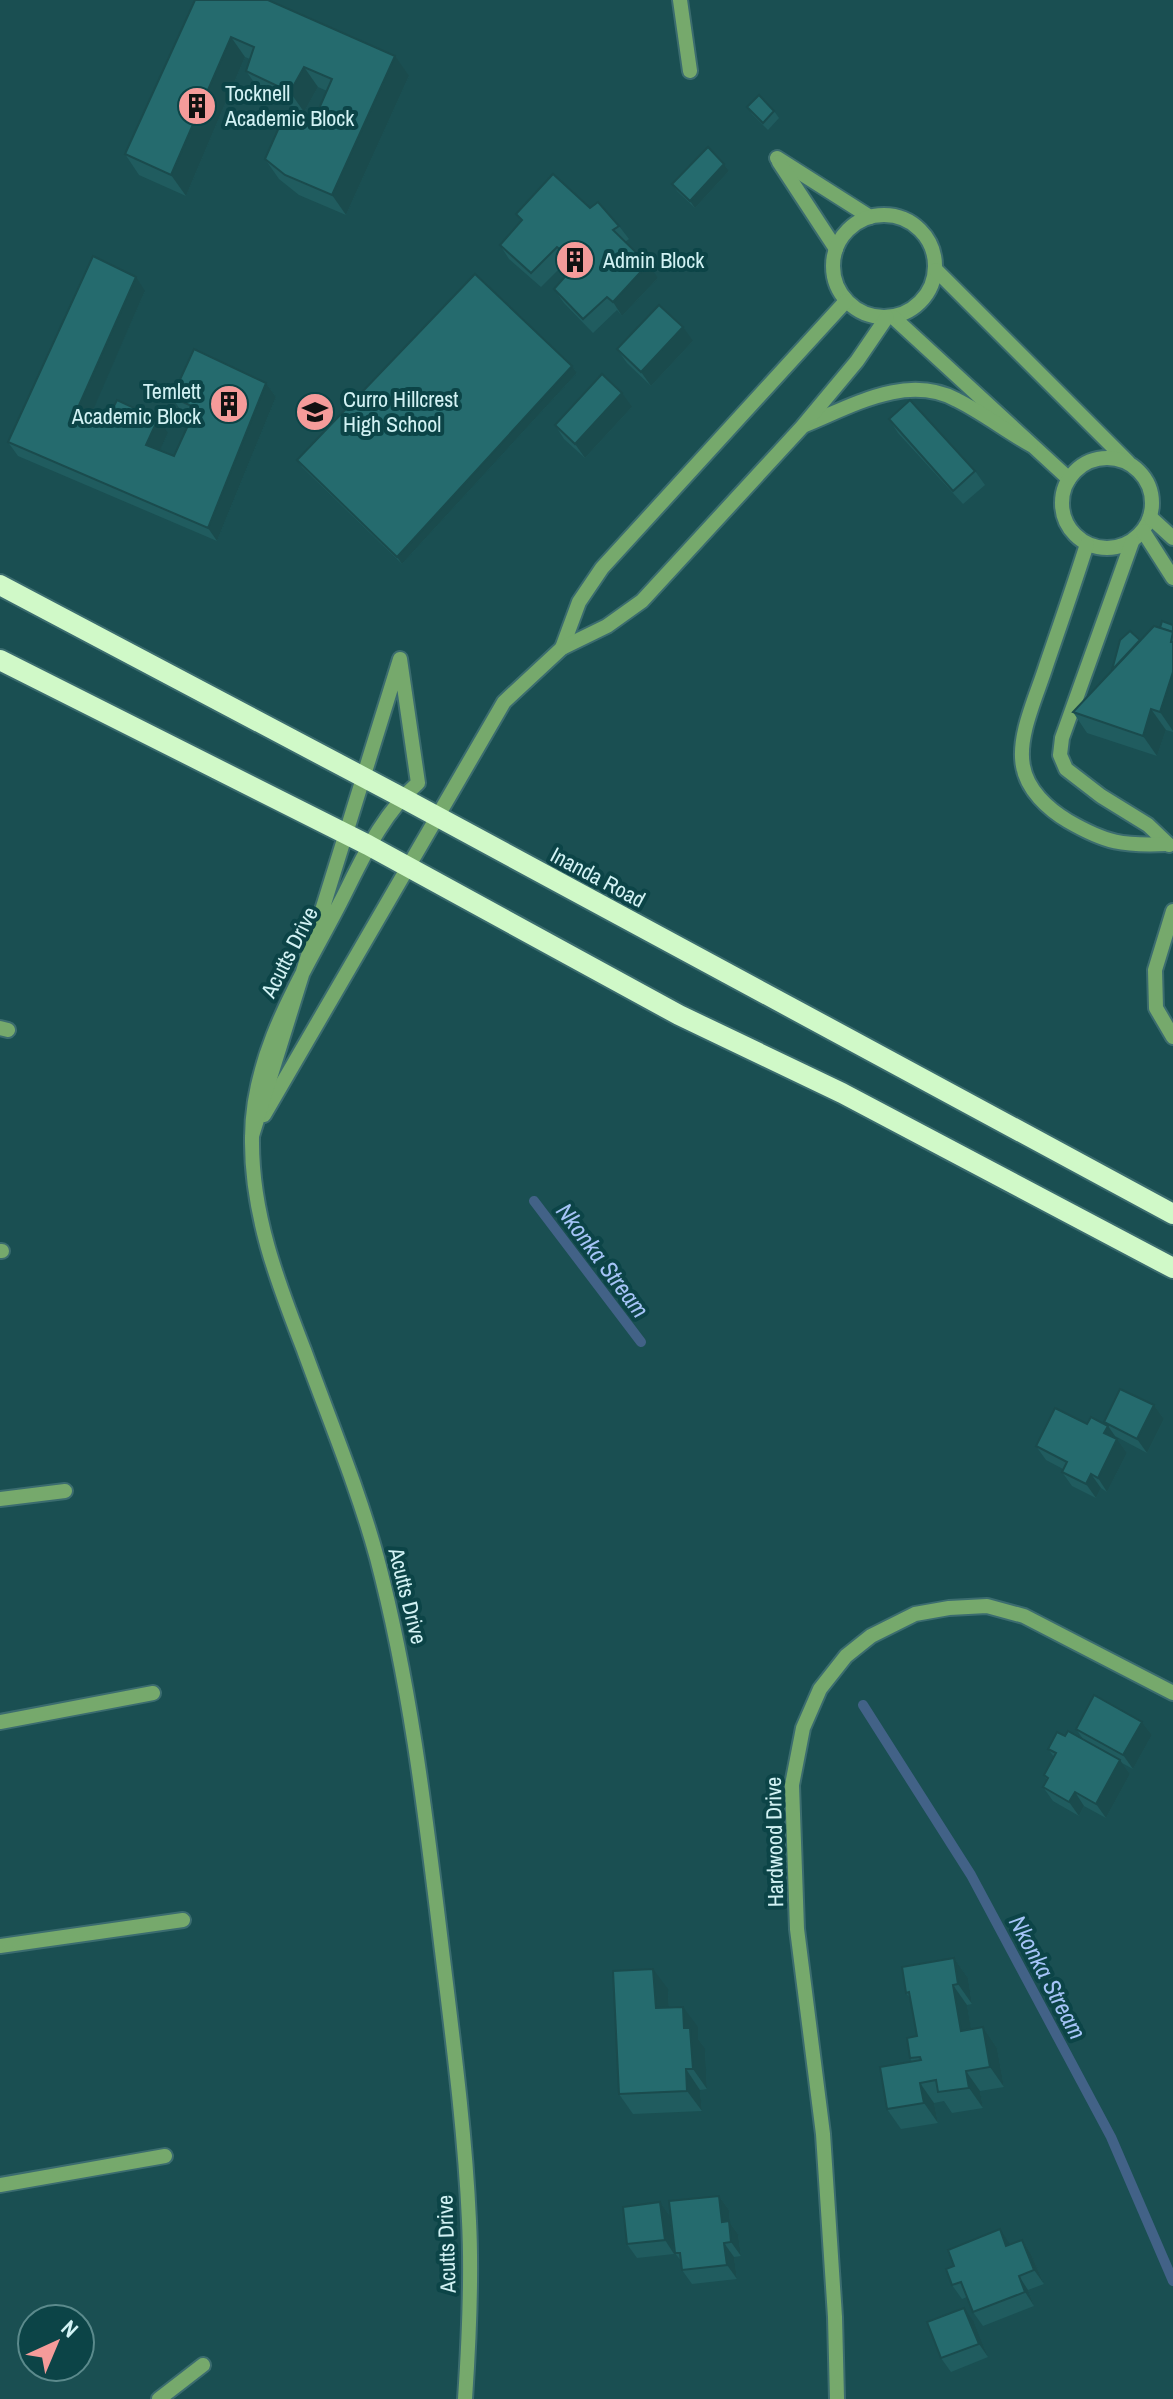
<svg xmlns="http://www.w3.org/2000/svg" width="1173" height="2399" font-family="'Archivo Narrow',sans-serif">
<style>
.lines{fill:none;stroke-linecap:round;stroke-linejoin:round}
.stream{stroke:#426287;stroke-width:10}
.minor-casing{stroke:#3b6c6f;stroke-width:18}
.major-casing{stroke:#3b6c6f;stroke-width:24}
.minor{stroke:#76a96c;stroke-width:14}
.major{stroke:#d0f9c8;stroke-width:20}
.wall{fill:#205c5f}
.shaded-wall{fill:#1a4b4d}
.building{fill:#256b6e;stroke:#1a4b4d;stroke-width:2}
.labels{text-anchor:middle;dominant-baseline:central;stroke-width:8;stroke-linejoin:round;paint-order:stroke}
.poi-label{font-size:22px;fill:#d2f2f4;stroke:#0c4447;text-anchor:start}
.street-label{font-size:22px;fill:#d2f2f4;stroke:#0c4447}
.water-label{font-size:24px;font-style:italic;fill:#a5c4f7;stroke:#0c4447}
</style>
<rect width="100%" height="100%" fill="#1a4f52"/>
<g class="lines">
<g class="stream">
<path d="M534 1201 641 1342"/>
<path d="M863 1705 971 1875 1111 2137 1173 2281"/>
</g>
<g class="minor-casing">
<g id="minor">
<path d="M680 0 690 71"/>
<path d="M777 158 870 217"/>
<path d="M779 162 836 249"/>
<circle cx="884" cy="266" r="51"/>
<path d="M936 270 1128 462"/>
<path d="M893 317 1069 479"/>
<path d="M805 425C852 406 907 373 957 400 983 413 1006 431 1031 445"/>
<circle cx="1107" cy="503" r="45"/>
<path d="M1150 517 1173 538"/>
<path d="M1143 531 1173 578"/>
<path d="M1132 542 1062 738 1060 755 1066 769 1101 796 1148 825 1169 845"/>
<path d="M1087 544C1074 585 1060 625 1046 666 1037 695 1017 736 1023 766 1027 790 1048 809 1068 821 1106 843 1123 846 1167 844"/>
<path d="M562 648 579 602 602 568 846 301"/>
<path d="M1173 911 1155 970 1156 1008 1173 1037"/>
<path d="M0 1028 8 1030"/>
<path d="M264 1115 504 702 562 648 607 626 642 601 802 427 857 361 887 317"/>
<path d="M252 1136 400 659 418 783C381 815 362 860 340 903 302 977 252 1051 252 1138 251 1213 277 1281 304 1350 329 1419 358 1488 377 1558 411 1687 426 1819 442 1951 453 2041 465 2131 469 2221 472 2280 469 2340 465 2399"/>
<path d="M0 1251H2"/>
<path d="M0 1499 65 1491"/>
<path d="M0 1722 153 1693"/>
<path d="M0 1946 183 1920"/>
<path d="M0 2185 165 2156"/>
<path d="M159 2399 203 2365"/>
<path d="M837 2399 835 2317 823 2134 797 1929 792 1785 803 1728 820 1689 846 1656 871 1636 915 1614 949 1608 987 1606 1024 1616 1173 1693"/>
</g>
</g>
<g class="major-casing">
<g id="major">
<path d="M0 585 401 797 1173 1214"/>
<path d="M0 660 368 845 679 1015 842 1093 1173 1268"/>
</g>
</g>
<use href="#minor" class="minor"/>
<use href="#major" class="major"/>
</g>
<g class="wall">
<path d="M195 0 409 76 346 215 299 195 279 179 265 159 311 127 327 91 318 87 304 112 261 92 246 71 250 59 245 57 186 196 139 175 125 154Z"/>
<path d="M747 107 774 111 779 118 768 130 752 114Z"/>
<path d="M724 164 729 171 695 208 677 191 672 184Z"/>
<path d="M590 208 619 226 629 239 625 242 658 278 622 316 617 310 593 333 564 303 554 289 574 267 567 261 541 287 509 259 500 245 521 221 516 214Z"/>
<path d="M145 291 89 418 104 426 168 433 160 450 174 456 192 416 181 411 172 397 266 383 276 397 217 541 18 456 8 442Z"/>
<path d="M693 341 651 386 627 363 617 349Z"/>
<path d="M572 366 577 373 402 564 302 467 297 460Z"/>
<path d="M632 407 585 458 564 439 555 425Z"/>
<path d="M889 419 975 471 985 485 963 504 898 433Z"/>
<path d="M1173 625V732L1166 730 1157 756 1087 733 1073 712 1140 640Z"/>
<path d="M1154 1405 1164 1419 1147 1453 1115 1436 1127 1453 1107 1492 1101 1488 1096 1498 1072 1486 1062 1472 1063 1469 1046 1460 1036 1446 1087 1424 1107 1426 1104 1422Z"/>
<path d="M1142 1722 1152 1735 1133 1769 1122 1763 1130 1774 1106 1818 1084 1806 1079 1816 1053 1801 1043 1787 1047 1780 1044 1775 1054 1757 1048 1749 1065 1736 1083 1739 1076 1729Z"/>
<path d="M954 1958 968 1978 972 2004 967 2005 971 2029 983 2027 997 2048 1004 2087 980 2091 983 2108 952 2113 944 2101 934 2103 938 2123 901 2129 887 2109 912 2062 910 2058 917 2036 910 1998 906 1993Z"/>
<path d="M668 1989 669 2008 698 2027V2039L705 2048 707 2089 700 2090 702 2111 633 2114 619 2094Z"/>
<path d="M719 2196 729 2210 730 2223 738 2234 741 2256 734 2257 737 2279 692 2284 682 2270 681 2261 675 2253Z"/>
<path d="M660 2202 670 2216 674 2254 637 2258 627 2244Z"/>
<path d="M1022 2240 1031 2254 1044 2284 1028 2290 1034 2306 983 2326 973 2312 967 2297 962 2299 952 2285Z"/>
<path d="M974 2322 988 2357 951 2372 941 2358Z"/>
</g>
<g class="shaded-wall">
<path d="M231 37 245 57 186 196 171 175Z"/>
<path d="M395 56 409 76 346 215 332 195Z"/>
<path d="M304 67 318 87 304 112 290 92Z"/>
<path d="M724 164 729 171 695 208 690 201Z"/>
<path d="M648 264 658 278 622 316 613 302Z"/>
<path d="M136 277 145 291 86 426 76 412Z"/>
<path d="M683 327 693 341 651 386 641 372Z"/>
<path d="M572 366 577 373 402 564 397 557Z"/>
<path d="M266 383 276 397 217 541 208 528Z"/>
<path d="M622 393 632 407 585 458 575 444Z"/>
<path d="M158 419 168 433 156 459 146 445Z"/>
<path d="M1173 672V731L1160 712Z"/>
<path d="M1151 709 1166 730 1157 756 1143 736Z"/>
<path d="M1154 1405 1164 1419 1147 1453 1137 1439Z"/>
<path d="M1108 1426 1127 1453 1107 1492 1098 1478 1104 1433Z"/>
<path d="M1091 1474 1101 1488 1096 1498 1086 1484Z"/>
<path d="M1142 1722 1152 1735 1133 1769 1123 1755Z"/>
<path d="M1120 1760 1130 1774 1106 1818 1096 1804Z"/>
<path d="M1075 1792 1084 1806 1079 1816 1069 1802Z"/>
<path d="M954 1958 968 1978 972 2004 958 1984Z"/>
<path d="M653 1969 668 1989 670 2029 656 2008Z"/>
<path d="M953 1985 967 2005 975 2051 961 2031Z"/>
<path d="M683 2007 698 2027V2039L705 2048 707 2089 693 2069 684 2028Z"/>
<path d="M983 2027 997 2048 1004 2087 990 2067Z"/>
<path d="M686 2069 700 2090 702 2111 687 2091Z"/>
<path d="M966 2071 980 2091 983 2108 969 2088Z"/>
<path d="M920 2083 934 2103 938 2123 924 2103Z"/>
<path d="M719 2196 729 2210 730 2223 738 2234 741 2256 731 2242 722 2222Z"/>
<path d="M660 2202 670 2216 674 2254 665 2240Z"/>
<path d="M1000 2229 1009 2243 1016 2260 1006 2246Z"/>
<path d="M1022 2240 1031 2254 1044 2284 1034 2270Z"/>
<path d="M724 2243 734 2257 737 2279 727 2265Z"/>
<path d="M1019 2276 1028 2290 1034 2306 1025 2292Z"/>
<path d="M964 2308 974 2322 988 2357 979 2344Z"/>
</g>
<g class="building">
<path d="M195 0H268L395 56 332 195 285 175 265 159 284 116 311 127 332 79 304 67 290 92 246 71 254 47 231 37 171 175 125 154Z"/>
<path d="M759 95 774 111 763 123 747 107Z"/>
<path d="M708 147 724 164 690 201 672 184Z"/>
<path d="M553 174 590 208 598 202 619 226 613 230 648 264 613 302 607 297 583 319 554 289 577 263 557 247 531 273 500 245 522 220 516 214Z"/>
<path d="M93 256 136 277 76 412 104 426 117 400 158 419 146 445 174 456 196 408 172 397 194 349 266 383 208 528 8 442Z"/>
<path d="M475 274 572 366 397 557 297 460Z"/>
<path d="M659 305 683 327 641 372 617 349Z"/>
<path d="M602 374 622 393 575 444 555 425Z"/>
<path d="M910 400 975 471 953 491 889 419Z"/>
<path d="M1162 621 1173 625V632L1160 628Z"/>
<path d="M1154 626 1173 632 1171 642H1173V672L1160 712 1151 709 1143 736 1073 712Z"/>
<path d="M1130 631 1140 640 1112 670 1120 640Z"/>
<path d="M1120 1389 1154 1405 1137 1439 1104 1422Z"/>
<path d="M1055 1408 1087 1424 1091 1417 1108 1426 1104 1433 1117 1439 1098 1478 1091 1474 1086 1484 1062 1472 1067 1462 1036 1446Z"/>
<path d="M1094 1695 1142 1722 1123 1755 1076 1729Z"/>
<path d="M1068 1731 1120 1760 1096 1804 1075 1792 1069 1802 1043 1787 1048 1778 1044 1775 1056 1753 1048 1749 1057 1732 1065 1736Z"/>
<path d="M954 1958 958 1984 953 1985 961 2031 983 2027 990 2067 966 2071 969 2088 938 2092 936 2080 920 2083 924 2103 887 2109 880 2067 921 2060 920 2057 910 2058 907 2038 917 2036 909 1992 906 1993 902 1967Z"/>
<path d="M653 1969 656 2008 683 2007 684 2028H690L693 2069H686L687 2091 619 2094 613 1971Z"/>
<path d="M719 2196 722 2222 729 2221 731 2242 724 2243 727 2265 682 2270 680 2253H675L669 2201Z"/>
<path d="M660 2202 665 2240 627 2244 623 2207Z"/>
<path d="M1000 2229 1006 2246 1022 2240 1034 2270 1019 2276 1025 2292 973 2312 961 2282 952 2285 946 2269 954 2266 948 2250Z"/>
<path d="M964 2308 979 2344 941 2358 927 2322Z"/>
</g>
<defs>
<g id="building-disc" transform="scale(2)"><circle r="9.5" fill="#f59b9a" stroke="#0c4447"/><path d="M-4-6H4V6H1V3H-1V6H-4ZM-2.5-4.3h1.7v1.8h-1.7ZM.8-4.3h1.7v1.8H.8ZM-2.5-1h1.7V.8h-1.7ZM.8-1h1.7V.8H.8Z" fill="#111"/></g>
<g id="school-disc" transform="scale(2)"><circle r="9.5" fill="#f59b9a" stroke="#0c4447"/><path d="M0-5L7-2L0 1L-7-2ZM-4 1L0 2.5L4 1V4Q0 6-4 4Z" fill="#111"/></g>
</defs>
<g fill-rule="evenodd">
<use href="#building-disc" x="197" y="106"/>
<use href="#building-disc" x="575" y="260"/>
<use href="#building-disc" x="229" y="404"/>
<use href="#school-disc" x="315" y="412"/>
</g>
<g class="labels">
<g class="poi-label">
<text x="225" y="93">Tocknell<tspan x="225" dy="25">Academic Block</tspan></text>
<text x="603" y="260">Admin Block</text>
<text x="201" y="391" text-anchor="end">Temlett<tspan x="201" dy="25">Academic Block</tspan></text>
<text x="343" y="399">Curro Hillcrest<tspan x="343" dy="25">High School</tspan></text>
</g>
<g class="street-label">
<text transform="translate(598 877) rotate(28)">Inanda Road</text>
<text transform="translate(289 952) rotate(-63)">Acutts Drive</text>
<text transform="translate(408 1596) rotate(76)">Acutts Drive</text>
<text transform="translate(774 1842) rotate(-91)">Hardwood Drive</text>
<text transform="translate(446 2244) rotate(-92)">Acutts Drive</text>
</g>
<g class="water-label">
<text transform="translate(603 1260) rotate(53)">Nkonka Stream</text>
<text transform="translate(1048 1977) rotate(62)">Nkonka Stream</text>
</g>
</g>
<g transform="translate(56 2343) rotate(44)"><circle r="38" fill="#0c4447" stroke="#5b8a8c" stroke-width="2"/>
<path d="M0-6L14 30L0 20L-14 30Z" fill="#f59b9a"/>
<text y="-12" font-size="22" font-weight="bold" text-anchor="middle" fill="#d2f2f4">N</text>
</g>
</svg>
